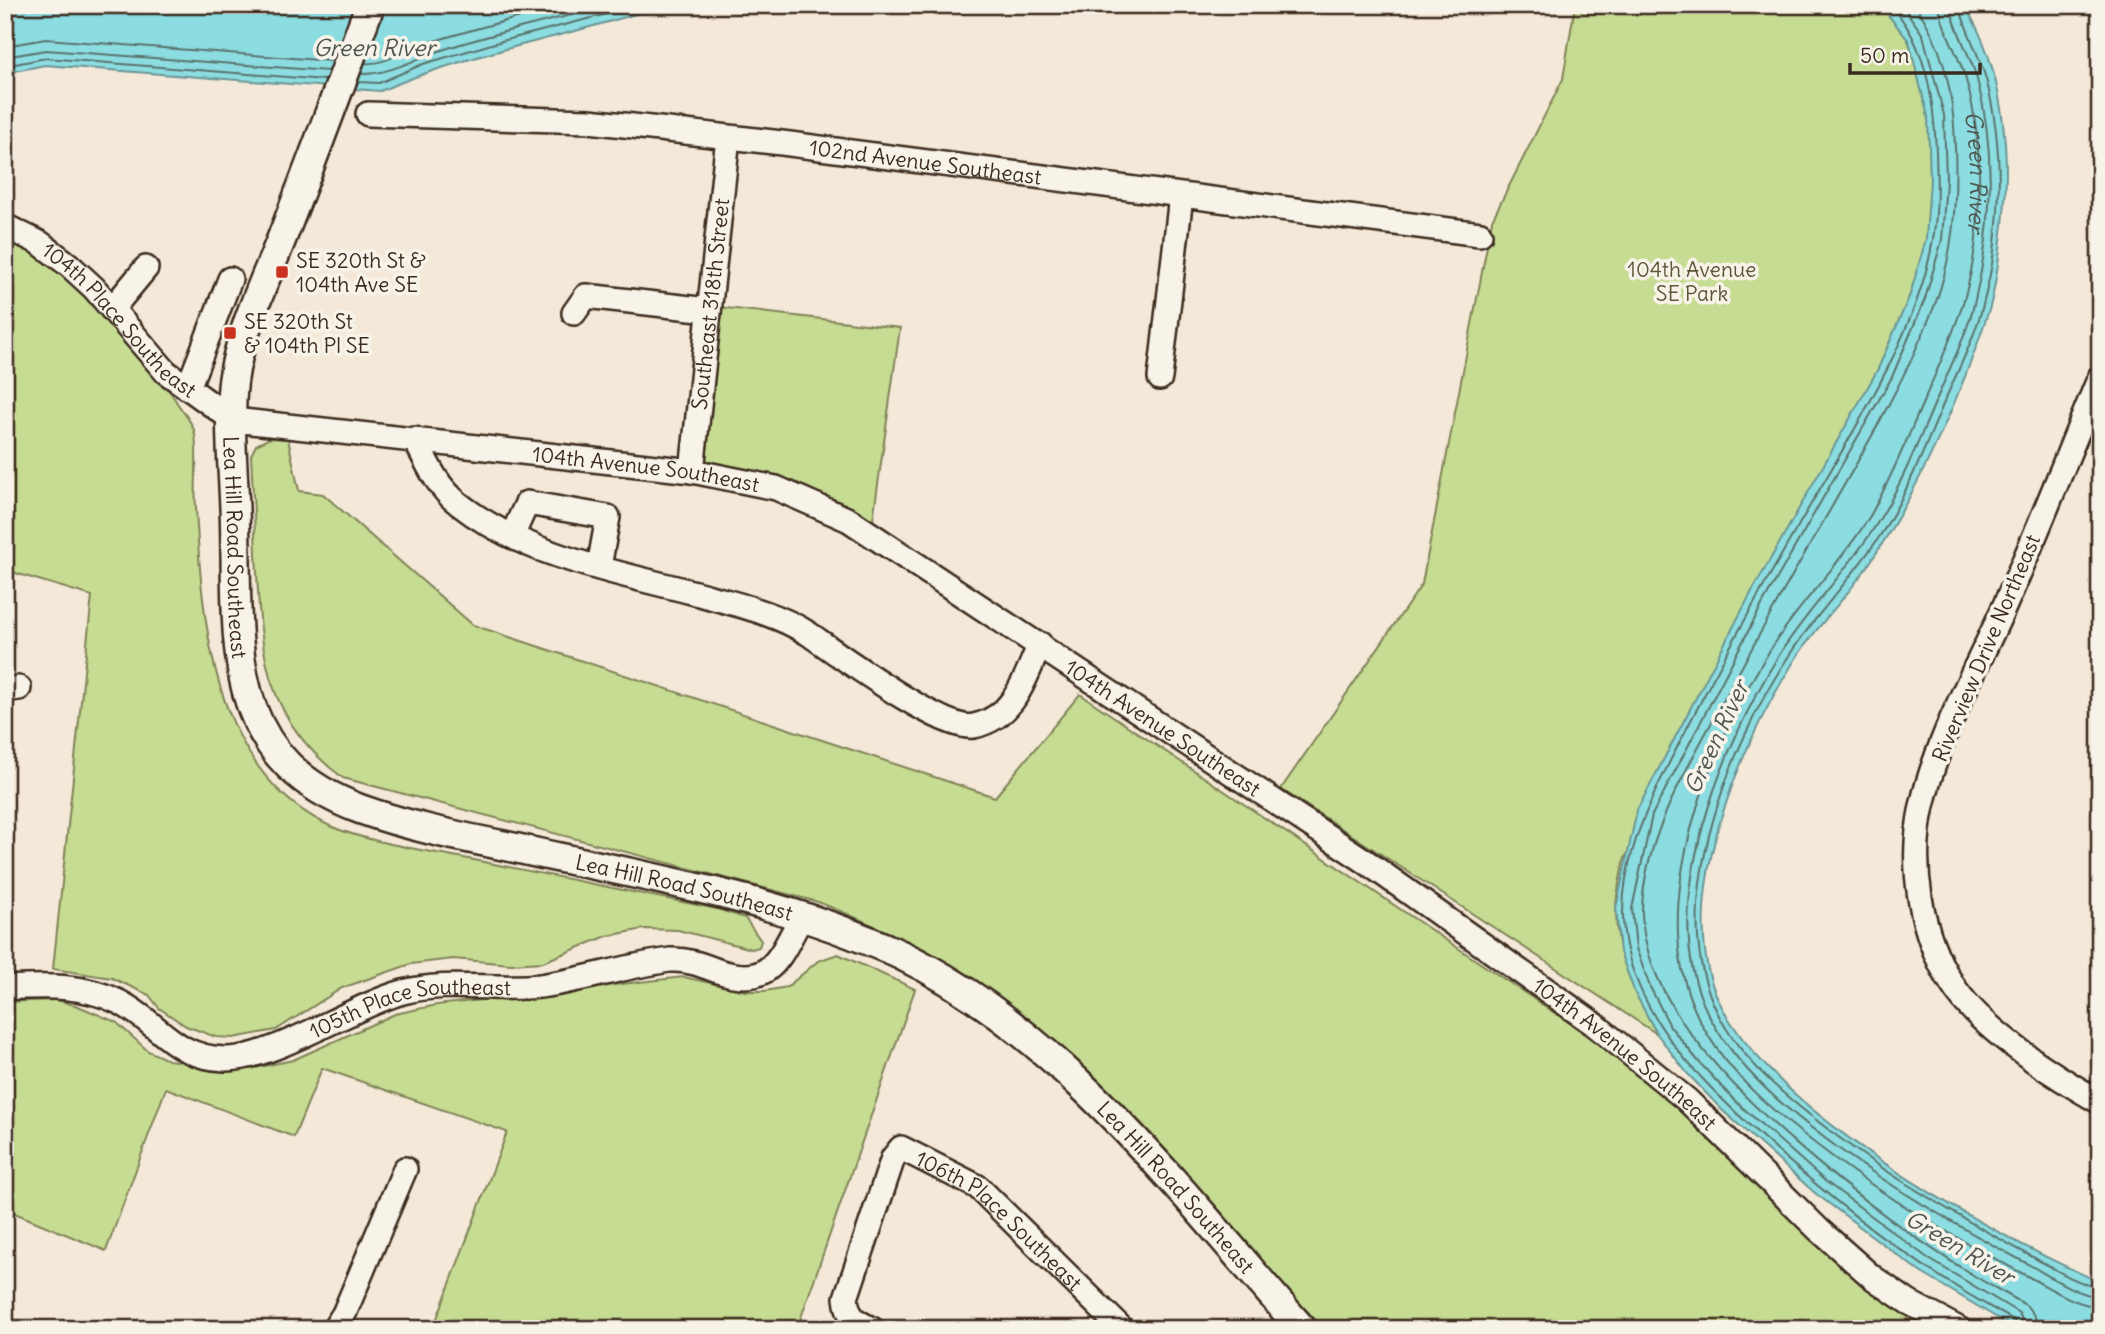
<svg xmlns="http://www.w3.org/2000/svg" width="2105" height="1334" font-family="Delius,sans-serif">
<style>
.green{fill:#c6dc92;stroke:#808358;stroke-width:2}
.water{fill:#8bdde2;stroke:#6b9594;stroke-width:2}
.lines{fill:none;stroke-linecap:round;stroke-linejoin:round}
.shore{stroke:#5b726c;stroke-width:2}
.minor-casing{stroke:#3b2a1e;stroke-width:28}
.major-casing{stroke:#3b2a1e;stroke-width:33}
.minor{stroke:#f7f3e8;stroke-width:23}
.major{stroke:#f7f3e8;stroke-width:28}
.poi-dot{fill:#c8321e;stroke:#f7f3e8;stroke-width:2.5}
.labels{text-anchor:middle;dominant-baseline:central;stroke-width:7;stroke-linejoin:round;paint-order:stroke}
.street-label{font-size:21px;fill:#3b2a1e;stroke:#f7f3e8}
.poi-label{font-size:21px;fill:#3b2a1e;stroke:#f7f3e8;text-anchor:start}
.park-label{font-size:21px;fill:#5e563b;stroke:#f7f3e8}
.water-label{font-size:23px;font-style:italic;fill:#4f574f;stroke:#f7f3e8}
</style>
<rect width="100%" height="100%" fill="#f4e8d8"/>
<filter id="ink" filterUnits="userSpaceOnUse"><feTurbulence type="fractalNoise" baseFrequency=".0143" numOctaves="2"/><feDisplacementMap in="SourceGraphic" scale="14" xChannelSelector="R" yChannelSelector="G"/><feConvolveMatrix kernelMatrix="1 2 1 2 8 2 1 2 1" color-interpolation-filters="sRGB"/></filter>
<g filter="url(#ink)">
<g class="green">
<path d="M1575 5H1880C1890 16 1904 29 1909 43 1932 102 1937 177 1926 239 1918 284 1896 327 1878 369L1624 860C1621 876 1616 893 1616 909 1615 955 1636 995 1657 1034L1281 789 1422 584 1492 220 1563 79Z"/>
<path d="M5 236C73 275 135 335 176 401 181 410 191 420 194 430 199 446 194 488 196 508 202 619 211 766 324 823 356 840 422 850 459 857 545 875 631 892 717 909L745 918 761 941 759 947 752 949 678 930 644 929 607 936 543 962 511 964 453 959 411 964 342 988 276 1030 233 1038 216 1037 186 1026 159 1008 149 995 112 978 53 969 92 596 5 570Z"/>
<path d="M718 307 900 328 873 520C814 493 767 474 703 460Z"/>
<path d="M270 438 288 439 299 491 323 494 473 625 995 797 1080 694 1641 1071 1935 1329H1324L1039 1028C970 974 899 933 818 902L343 778C268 722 261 660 257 573 255 534 253 494 251 455L256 445Z"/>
<path d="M838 954 915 989 797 1329H433L507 1132 322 1068 294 1137 166 1088 106 1251 5 1209V1002L57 1000 78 1006 116 1022 148 1051 168 1060 250 1069 293 1060 395 1014 437 1005 684 977 745 991H765L787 987 818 961Z"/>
</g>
<g class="water">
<path d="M5 5H664C570 37 472 51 380 91L45 65 5 73Z"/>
<path d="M1880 5H1964C2004 66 2011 155 2003 225 1999 253 1997 284 1989 310 1962 393 1918 492 1869 564 1846 599 1815 627 1793 663 1741 746 1686 875 1709 974 1739 1097 1989 1234 2100 1282V1329H2016L1920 1272 1815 1193 1722 1110 1687 1073 1657 1034 1635 993 1620 952 1616 908 1637 810 1750 595 1878 369 1910 295 1926 239 1930 180 1928 117 1909 41Z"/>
</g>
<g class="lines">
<g class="shore">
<path d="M1890 5C1927 43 1934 102 1936 152 1937 181 1938 211 1933 239 1919 328 1856 427 1811 504 1768 577 1727 651 1688 726 1654 793 1609 871 1627 950 1645 1026 1703 1083 1759 1134 1836 1205 1921 1271 2014 1320L2017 1329"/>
<path d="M1902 5 1923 35 1944 115 1946 180 1942 240 1925 299 1892 377 1763 603 1652 815 1632 909 1636 948 1650 987 1670 1026 1699 1062 1733 1099 1825 1181 1929 1259 2019 1313 2026 1329"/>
<path d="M1915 5C1944 45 1954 97 1955 146 1957 201 1954 255 1934 307 1901 390 1855 466 1811 543 1779 597 1750 652 1720 707 1687 769 1644 837 1642 910 1642 935 1650 962 1661 985 1708 1086 1877 1217 1973 1275 1990 1286 2010 1295 2027 1306L2035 1317 2037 1329"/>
<path id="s1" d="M1939 5C1941 27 1960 57 1966 80 1985 145 1983 238 1963 303 1952 338 1936 373 1921 407 1905 444 1890 481 1870 516 1842 562 1803 599 1774 644 1712 739 1644 905 1697 1015 1727 1078 1787 1123 1841 1163 1899 1206 1963 1242 2027 1276 2048 1287 2075 1305 2100 1307"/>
<path d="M1950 5C1953 25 1971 57 1977 79 1996 151 1992 228 1975 300 1968 332 1951 365 1938 396 1919 439 1902 485 1876 525 1848 570 1810 607 1781 652 1723 744 1655 906 1707 1012 1736 1069 1788 1111 1838 1148 1898 1192 1962 1229 2028 1264 2049 1276 2075 1294 2100 1297"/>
<path d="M1959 5C1965 29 1979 54 1986 79 2005 150 2002 233 1983 305 1974 340 1956 374 1942 407 1925 448 1908 490 1885 528 1857 573 1819 610 1790 654 1731 743 1668 898 1713 1003 1737 1060 1793 1103 1841 1139 1900 1183 1964 1220 2029 1255 2051 1267 2075 1283 2100 1288"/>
<path d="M5 46 46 39 332 61"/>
<path d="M5 57 46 50 328 71"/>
<path d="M365 63C385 65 402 51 421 45 470 30 519 17 568 5"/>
<path d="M5 66 46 58 325 80"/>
<path d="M361 74C390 75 420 56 448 48 502 31 557 19 611 5"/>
<path d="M358 82 379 83 423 64 502 41 642 5"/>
</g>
<g class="minor-casing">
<g id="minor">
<path id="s2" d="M368 114 589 121 782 143 1480 234"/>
<path id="s3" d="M5 226 40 243 69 265 94 288 166 372 233 420 692 471 776 488 849 520 1365 861 1594 1024 1687 1100 1819 1230 1872 1277 1908 1302 1959 1329"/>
<path d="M112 309 146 268"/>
<path d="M574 313 586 296 708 310"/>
<path d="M2100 377C2067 456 2036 537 2000 616 1972 677 1937 740 1922 806 1909 865 1920 934 1952 984 1980 1029 2054 1076 2100 1102"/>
<path d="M1160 378 1181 196"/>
<path d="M188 388 230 279"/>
<path d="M415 439C427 463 437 487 459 504 529 559 627 574 710 597 743 606 780 615 809 634 838 654 944 732 974 726 1015 717 1025 678 1040 644"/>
<path id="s4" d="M692 471 728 137"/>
<path d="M512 536 527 503 608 517 599 567"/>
<path d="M5 690 19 688"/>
<path id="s5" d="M5 988C45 986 83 984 119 1002 159 1022 172 1057 225 1059 272 1060 352 1006 403 992 448 980 494 991 540 986 584 980 626 966 670 960 687 959 702 965 718 971 772 989 779 957 802 916"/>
<path d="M334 1329 344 1314 405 1169"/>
<path id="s6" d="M872 1329C855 1321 848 1318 846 1298L893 1158 901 1148 978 1187 1122 1329"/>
</g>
</g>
<g class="major-casing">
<g id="major">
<path id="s7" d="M370 5C342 80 314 156 285 230 267 277 239 333 233 382 228 428 234 477 235 523 238 645 223 758 360 809 407 826 457 836 506 846 639 876 777 897 901 955 1061 1031 1186 1199 1302 1329"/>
</g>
</g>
<use href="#minor" class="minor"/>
<use href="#major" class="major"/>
</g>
</g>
<g class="poi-dot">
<rect x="275" y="265" width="14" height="14" rx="3.5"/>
<rect x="223" y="326" width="14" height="14" rx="3.5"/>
</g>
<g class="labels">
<g class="street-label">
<text stroke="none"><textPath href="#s2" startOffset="560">102nd Avenue Southeast</textPath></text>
<text stroke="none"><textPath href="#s4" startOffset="168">Southeast 318th Street</textPath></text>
<text stroke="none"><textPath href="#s3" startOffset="150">104th Place Southeast</textPath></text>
<text stroke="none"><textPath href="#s3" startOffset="718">104th Avenue Southeast</textPath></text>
<text stroke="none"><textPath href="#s7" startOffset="567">Lea Hill Road Southeast</textPath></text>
<text transform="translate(1986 648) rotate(-67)">Riverview Drive Northeast</text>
<text stroke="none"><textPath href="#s3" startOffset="1306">104th Avenue Southeast</textPath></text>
<text stroke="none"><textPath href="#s7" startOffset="1216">Lea Hill Road Southeast</textPath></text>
<text stroke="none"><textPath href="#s5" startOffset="434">105th Place Southeast</textPath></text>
<text stroke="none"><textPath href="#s3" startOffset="1872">104th Avenue Southeast</textPath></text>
<text stroke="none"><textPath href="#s7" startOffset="1806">Lea Hill Road Southeast</textPath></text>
<text stroke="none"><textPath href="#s6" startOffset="327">106th Place Southeast</textPath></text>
</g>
<g class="poi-label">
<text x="296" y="260">SE 320th St &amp;<tspan x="296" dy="24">104th Ave SE</tspan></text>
<text x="244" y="321">SE 320th St<tspan x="244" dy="24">&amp; 104th Pl SE</tspan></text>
</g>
<g class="park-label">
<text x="1692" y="269">104th Avenue<tspan x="1692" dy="24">SE Park</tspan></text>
</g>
<g class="water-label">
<text x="374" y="47">Green River</text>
<text stroke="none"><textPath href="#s1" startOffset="173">Green River</textPath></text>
<text transform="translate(1716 737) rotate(-65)">Green River</text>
<text transform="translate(1960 1247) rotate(31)">Green River</text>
</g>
</g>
<rect width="2105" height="1334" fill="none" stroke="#f7f3e8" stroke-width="28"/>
<rect x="14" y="14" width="2077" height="1306" fill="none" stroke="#3b2a1e" stroke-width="2.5" filter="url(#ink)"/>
<path d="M1850 63v10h130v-10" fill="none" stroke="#3b2a1e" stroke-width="3.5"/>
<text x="1860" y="63" font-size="21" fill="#3b2a1e" stroke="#f7f3e8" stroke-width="5" paint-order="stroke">50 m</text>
</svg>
